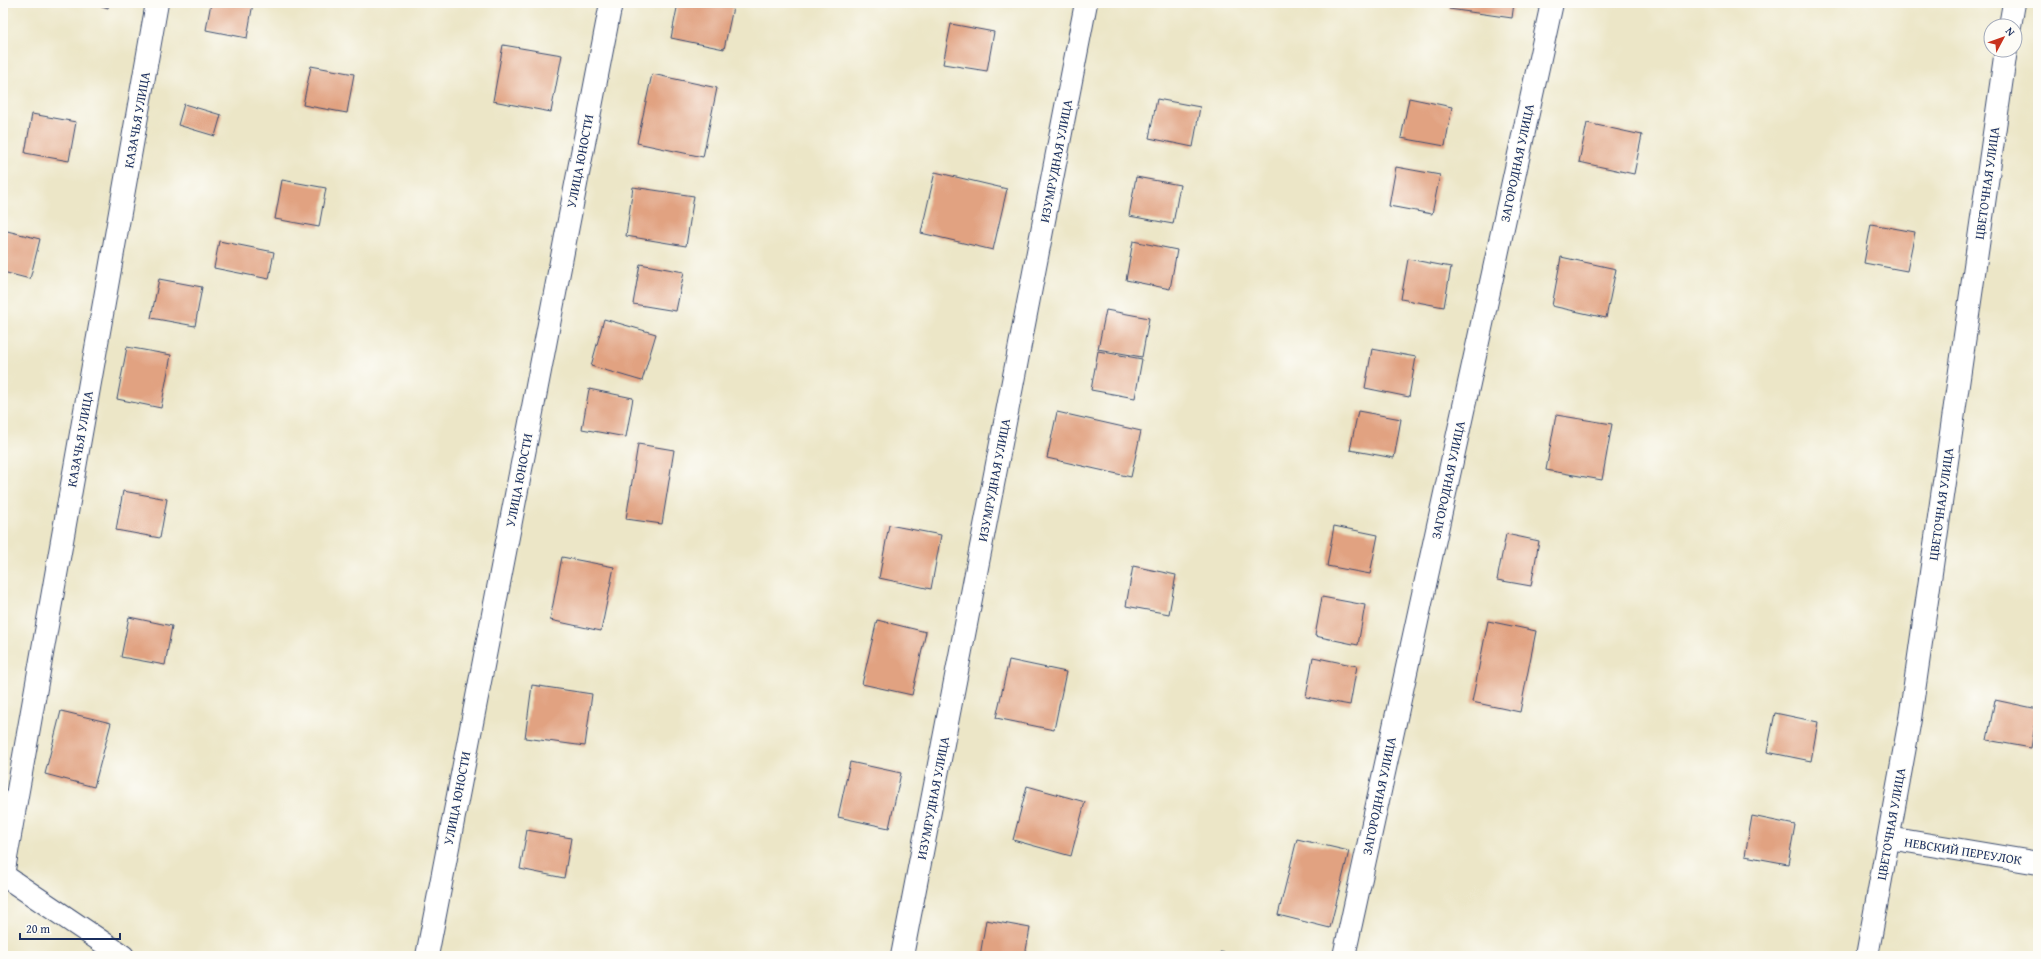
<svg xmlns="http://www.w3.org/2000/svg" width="2041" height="959" font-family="'Gentium Book Plus',serif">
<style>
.building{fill:#e1a281}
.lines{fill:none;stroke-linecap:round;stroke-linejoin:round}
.minor-casing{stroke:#3a4a6e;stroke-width:24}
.minor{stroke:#fff;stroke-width:22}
.labels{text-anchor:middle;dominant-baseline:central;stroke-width:3;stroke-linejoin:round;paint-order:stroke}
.street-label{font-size:13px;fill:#1b2f5e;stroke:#fdfcf7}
</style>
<rect width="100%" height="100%" fill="#fdfcf7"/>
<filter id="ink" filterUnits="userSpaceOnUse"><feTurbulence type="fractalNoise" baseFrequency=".025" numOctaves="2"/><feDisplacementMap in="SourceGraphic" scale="8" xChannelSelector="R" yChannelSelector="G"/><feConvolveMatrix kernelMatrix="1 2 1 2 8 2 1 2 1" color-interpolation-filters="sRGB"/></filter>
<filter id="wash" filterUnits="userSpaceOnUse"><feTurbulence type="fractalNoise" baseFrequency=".012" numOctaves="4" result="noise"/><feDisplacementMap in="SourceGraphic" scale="16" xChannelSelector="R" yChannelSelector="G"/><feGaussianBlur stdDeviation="0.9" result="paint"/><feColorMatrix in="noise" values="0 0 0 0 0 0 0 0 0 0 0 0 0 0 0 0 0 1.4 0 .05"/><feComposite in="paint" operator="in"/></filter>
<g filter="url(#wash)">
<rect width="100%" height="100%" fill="#ece6c7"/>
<g id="blocks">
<g class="building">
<path d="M92 3H109L108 8Z"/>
<path d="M211 3H253L247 38 206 30Z"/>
<path d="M678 3H734L724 49 671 38Z"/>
<path d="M1450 3H1514L1512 18 1449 9Z"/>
<path d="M951 24 994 32 987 71 943 64Z"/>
<path d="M503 45 562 55 551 112 493 101Z"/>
<path d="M311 66 354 74 347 113 303 105Z"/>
<path d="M652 74 717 88 703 157 637 143Z"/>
<path d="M1409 98 1452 107 1445 146 1401 138Z"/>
<path d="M1157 99 1200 107 1193 147 1149 138Z"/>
<path d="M184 104 221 115 215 136 178 125Z"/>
<path d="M32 114 76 122 69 161 25 153Z"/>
<path d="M1587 123 1642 135 1634 174 1579 162Z"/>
<path d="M1396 167 1440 175 1432 214 1389 206Z"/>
<path d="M935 172 1007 189 993 250 921 233Z"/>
<path d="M1136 177 1180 185 1173 224 1129 216Z"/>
<path d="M282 180 326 188 319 227 275 219Z"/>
<path d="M633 187 694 196 686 246 626 236Z"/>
<path d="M1871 224 1915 232 1907 271 1864 263Z"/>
<path d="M3 230 40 239 30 279 3 272Z"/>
<path d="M219 241 274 252 269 279 214 268Z"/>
<path d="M1133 241 1177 250 1170 289 1126 280Z"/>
<path d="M1561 257 1616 269 1606 318 1552 306Z"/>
<path d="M1408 259 1451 267 1444 307 1401 299Z"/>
<path d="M640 264 684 272 676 311 633 304Z"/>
<path d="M159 279 202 287 195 326 151 318Z"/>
<path d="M1106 310 1149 318 1142 357 1098 349Z"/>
<path d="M604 319 656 334 642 381 591 366Z"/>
<path d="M127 347 171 355 161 408 117 399Z"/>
<path d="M1372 349 1416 357 1409 397 1365 388Z"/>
<path d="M1098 351 1142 359 1135 398 1091 390Z"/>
<path d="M589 389 633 398 626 437 582 429Z"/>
<path d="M1358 411 1401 419 1394 458 1350 450Z"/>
<path d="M1057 412 1141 431 1131 477 1047 458Z"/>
<path d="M1556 415 1612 424 1602 480 1546 470Z"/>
<path d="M638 444 674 450 662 524 626 519Z"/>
<path d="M123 491 167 499 160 538 116 530Z"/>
<path d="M889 525 941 535 931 589 879 578Z"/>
<path d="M1334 526 1378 535 1370 574 1327 566Z"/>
<path d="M1506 534 1539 541 1531 586 1497 580Z"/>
<path d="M562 557 614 567 601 631 550 620Z"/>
<path d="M1133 566 1176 575 1169 614 1126 606Z"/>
<path d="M1322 597 1365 605 1358 645 1315 636Z"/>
<path d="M129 617 172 626 165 665 121 657Z"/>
<path d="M877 620 926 632 912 695 862 684Z"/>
<path d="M1488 621 1536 631 1520 712 1472 702Z"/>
<path d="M1313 657 1357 666 1350 705 1306 697Z"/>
<path d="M1009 660 1066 672 1054 730 996 718Z"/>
<path d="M532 685 592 694 585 746 525 738Z"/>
<path d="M1995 700 2038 709 2031 748 1987 740Z"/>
<path d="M61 711 111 723 94 787 45 774Z"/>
<path d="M1775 713 1818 722 1811 761 1767 752Z"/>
<path d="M850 762 901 773 889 828 838 817Z"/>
<path d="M1027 786 1085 802 1071 856 1013 840Z"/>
<path d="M1752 816 1795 825 1788 864 1745 856Z"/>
<path d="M527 830 571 838 564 878 520 869Z"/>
<path d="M1297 839 1349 851 1330 928 1278 915Z"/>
<path d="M986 920 1030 928 1025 956H980Z"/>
<path d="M1220 952 1240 955V956H1220Z"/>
</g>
</g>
</g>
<g filter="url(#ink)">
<use href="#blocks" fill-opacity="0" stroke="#3a4a6e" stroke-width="1"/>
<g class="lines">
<g class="minor-casing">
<g id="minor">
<path d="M2010 26 2014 3"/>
<path d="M1889 838 2038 863"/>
<path d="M123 956 3 875 157 3"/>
<path d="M427 956 611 3"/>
<path d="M902 956 1086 3"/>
<path d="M1344 956 1552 3"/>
<path d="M1867 956 1910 719 2006 50"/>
</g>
</g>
<use href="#minor" class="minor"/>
</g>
</g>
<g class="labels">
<g class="street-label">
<text transform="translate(137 120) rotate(-80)">КАЗАЧЬЯ УЛИЦА</text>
<text transform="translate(580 161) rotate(-79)">УЛИЦА ЮНОСТИ</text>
<text transform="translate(1056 161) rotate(-79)">ИЗУМРУДНАЯ УЛИЦА</text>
<text transform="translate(1517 163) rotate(-78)">ЗАГОРОДНАЯ УЛИЦА</text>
<text transform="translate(1987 183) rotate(-82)">ЦВЕТОЧНАЯ УЛИЦА</text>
<text transform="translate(80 439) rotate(-80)">КАЗАЧЬЯ УЛИЦА</text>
<text transform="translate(519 480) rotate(-79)">УЛИЦА ЮНОСТИ</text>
<text transform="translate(994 480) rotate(-79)">ИЗУМРУДНАЯ УЛИЦА</text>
<text transform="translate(1448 480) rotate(-78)">ЗАГОРОДНАЯ УЛИЦА</text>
<text transform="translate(1941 504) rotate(-82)">ЦВЕТОЧНАЯ УЛИЦА</text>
<text transform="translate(1379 796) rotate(-78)">ЗАГОРОДНАЯ УЛИЦА</text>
<text transform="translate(457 798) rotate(-79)">УЛИЦА ЮНОСТИ</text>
<text transform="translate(933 798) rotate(-79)">ИЗУМРУДНАЯ УЛИЦА</text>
<text transform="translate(1891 824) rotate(-80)">ЦВЕТОЧНАЯ УЛИЦА</text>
<text transform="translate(1963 851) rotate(9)">НЕВСКИЙ ПЕРЕУЛОК</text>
</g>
</g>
<rect width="2041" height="959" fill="none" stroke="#fdfcf7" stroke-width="16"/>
<g transform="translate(2003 38) rotate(49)"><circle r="19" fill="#fdfcf7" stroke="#a3aaba"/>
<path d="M0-3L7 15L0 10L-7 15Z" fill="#c8321e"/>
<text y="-6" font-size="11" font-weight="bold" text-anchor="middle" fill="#1b2f5e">N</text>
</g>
<path d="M20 933v6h100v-6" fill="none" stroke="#1b2f5e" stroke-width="2"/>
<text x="26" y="933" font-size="12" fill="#1b2f5e" stroke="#fdfcf7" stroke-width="3" paint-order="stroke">20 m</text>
</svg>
